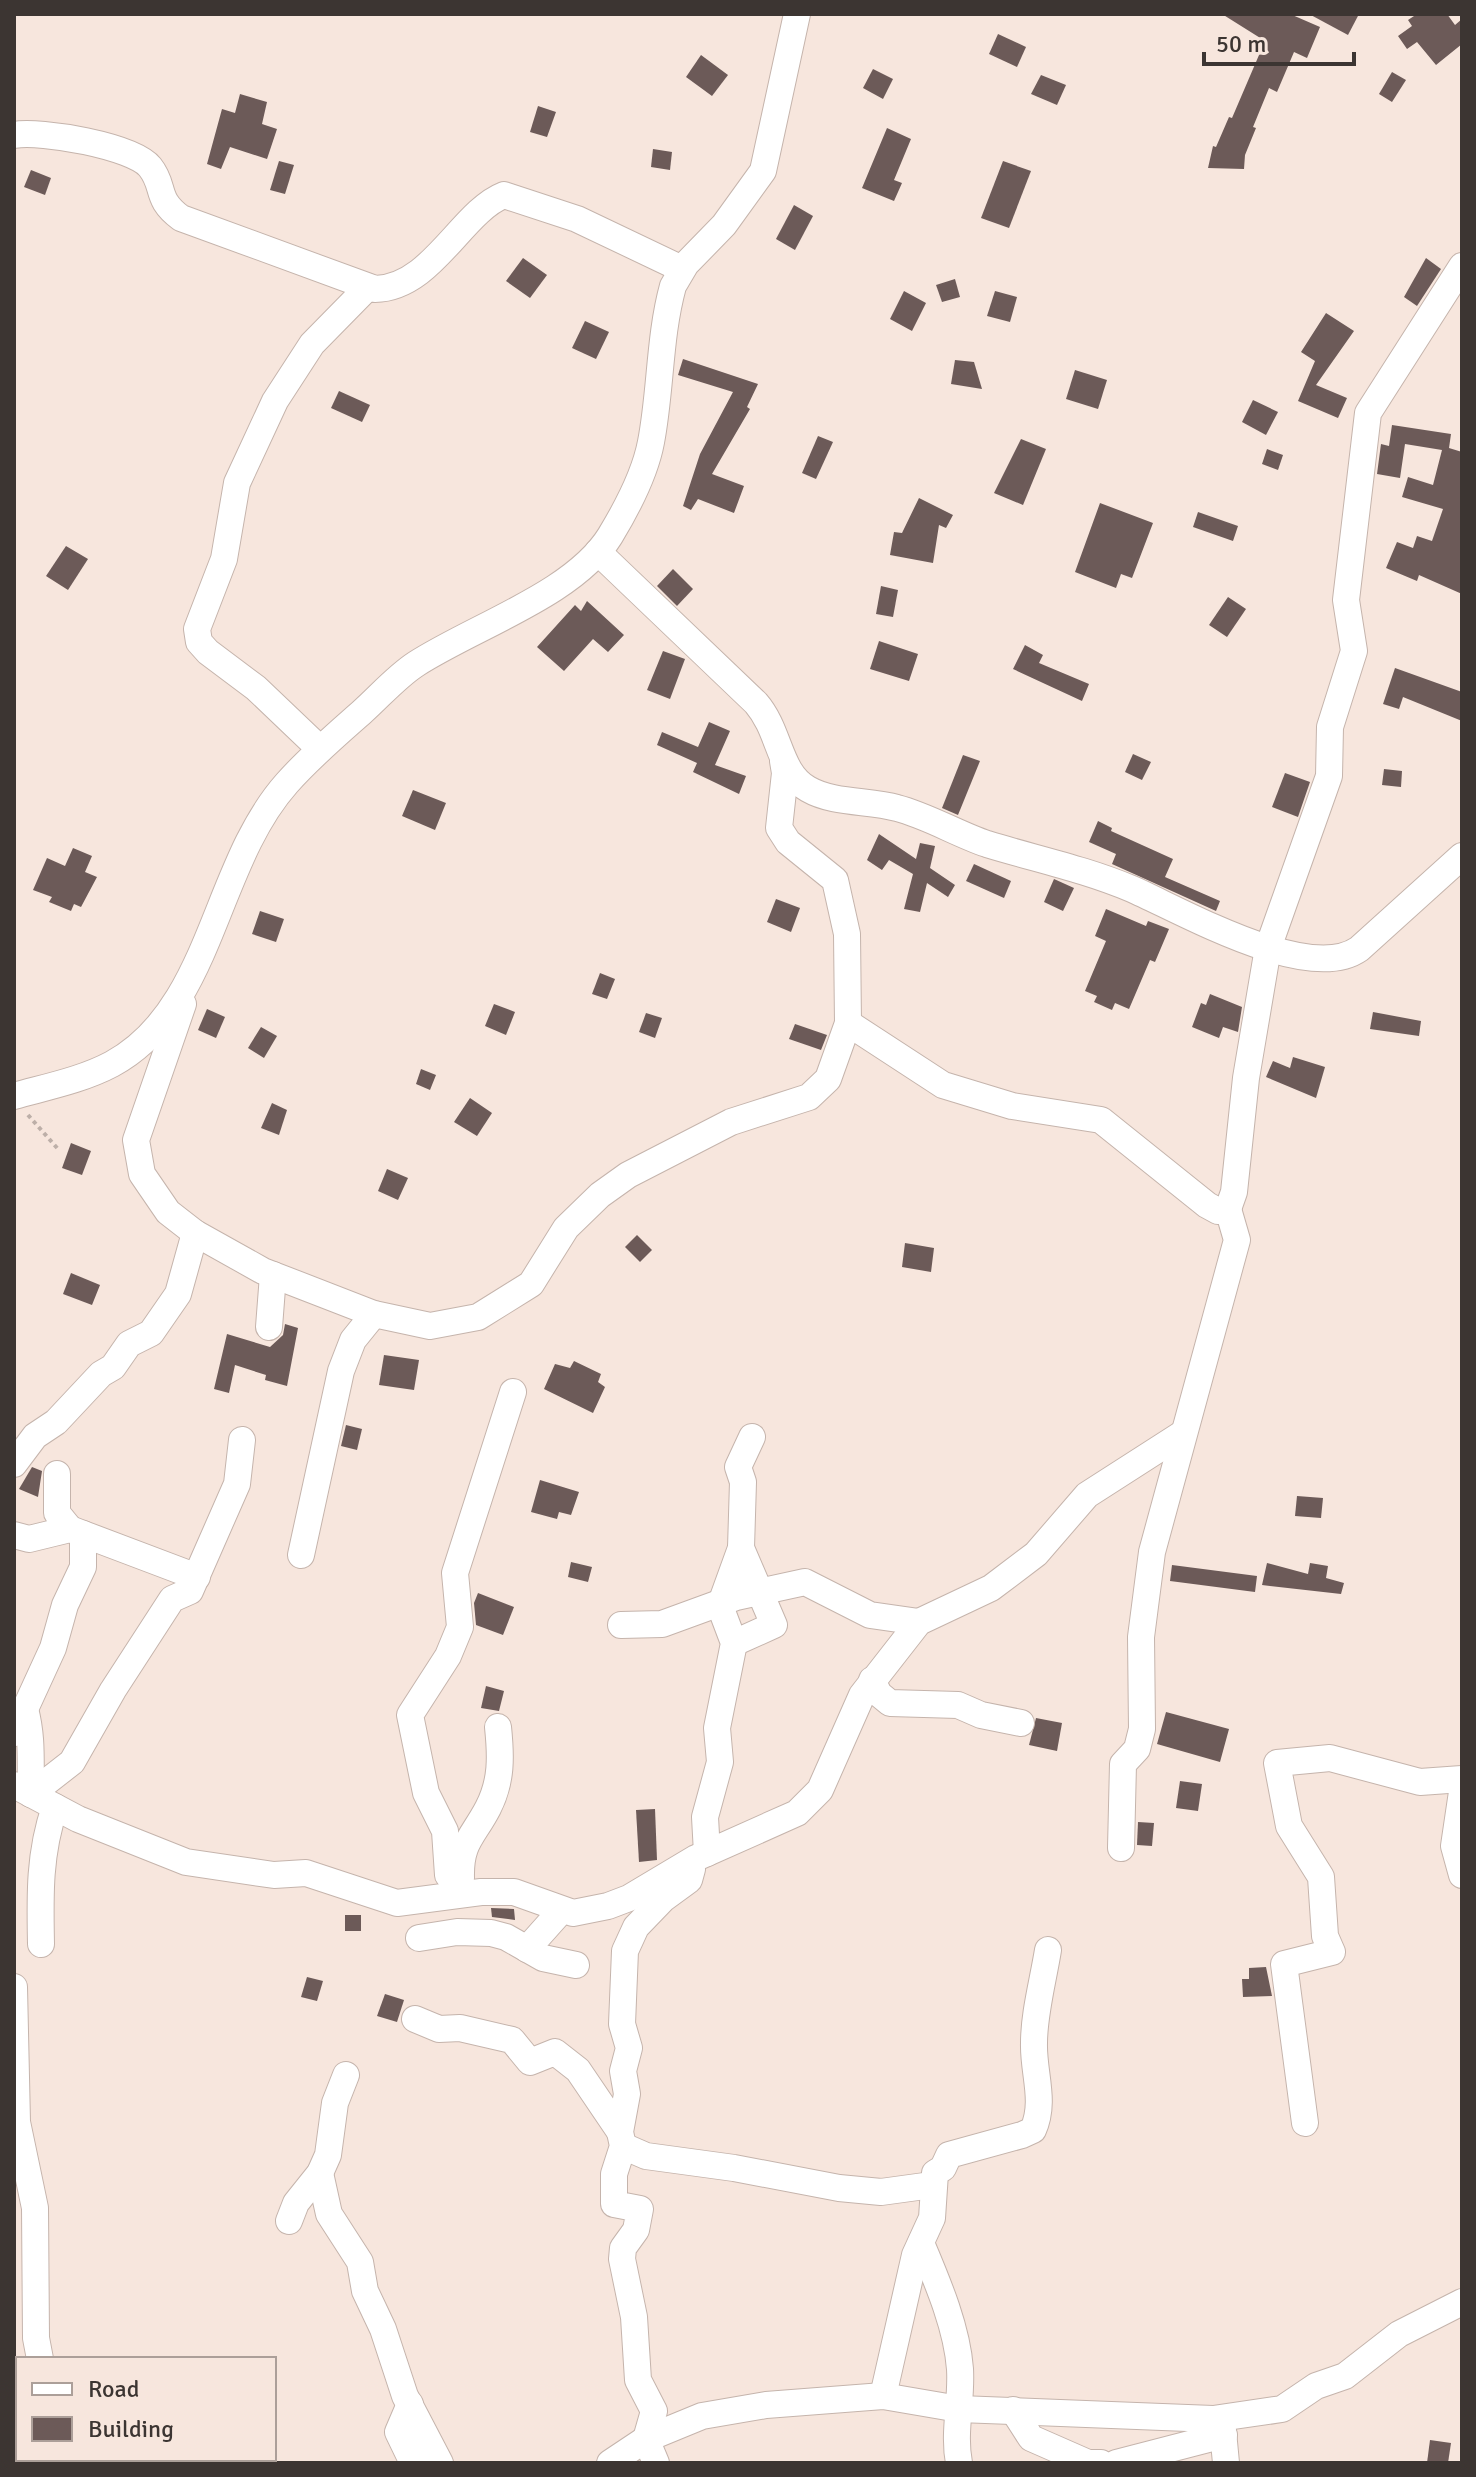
<svg xmlns="http://www.w3.org/2000/svg" width="1476" height="2477" font-family="Signika,sans-serif">
<style>
.building{fill:#6c5a58}
.lines{fill:none;stroke-linecap:round;stroke-linejoin:round}
.minor-casing{stroke:#c5b4ac;stroke-width:28}
.path{stroke:#bdafa8;stroke-width:4;stroke-dasharray:4 4;stroke-linecap:butt}
.minor{stroke:#fff;stroke-width:26}
</style>
<rect width="100%" height="100%" fill="#f7e6dd"/>
<g class="building">
<path d="M1222 14H1290L1320 27 1307 58 1294 52 1277 92 1269 88 1253 127 1256 128 1245 155 1244 169 1208 168 1213 146 1216 147 1229 117 1232 118 1265 41Z"/>
<path d="M1309 14H1359L1348 35Z"/>
<path d="M1417 14H1447L1455 25 1462 19V44L1436 65 1417 42 1407 49 1398 36 1412 26 1408 20Z"/>
<path d="M998 34 1026 47 1017 67 989 54Z"/>
<path d="M701 55 728 75 712 96 686 77Z"/>
<path d="M873 69 893 79 883 99 863 88Z"/>
<path d="M1392 72 1406 80 1392 102 1379 94Z"/>
<path d="M1041 75 1066 85 1057 105 1031 94Z"/>
<path d="M240 94 267 102 262 124 277 129 267 159 230 147 221 169 207 164 222 109 235 113Z"/>
<path d="M538 106 556 112 547 137 530 132Z"/>
<path d="M887 128 911 139 894 180 902 183 894 201 862 188Z"/>
<path d="M653 149 672 152 670 170 651 167Z"/>
<path d="M279 161 294 165 285 194 270 190Z"/>
<path d="M1003 161 1031 171 1009 228 981 218Z"/>
<path d="M31 170 51 178 45 195 24 187Z"/>
<path d="M794 205 813 216 795 250 776 239Z"/>
<path d="M523 258 547 275 530 298 506 281Z"/>
<path d="M1426 258 1441 269 1417 306 1404 297Z"/>
<path d="M955 279 960 297 942 302 936 285Z"/>
<path d="M904 291 926 303 912 331 890 319Z"/>
<path d="M995 291 1017 297 1010 322 987 316Z"/>
<path d="M1326 313 1354 331 1316 385 1347 398 1338 418 1298 401 1315 361 1301 352Z"/>
<path d="M585 321 609 332 596 359 572 348Z"/>
<path d="M683 359 758 384 747 407 750 409 712 474 744 486 734 513 698 499 691 510 683 506 700 454 733 392 678 375Z"/>
<path d="M955 360 974 362 982 389 951 384Z"/>
<path d="M1075 370 1107 380 1098 409 1066 399Z"/>
<path d="M339 391 370 405 362 422 331 408Z"/>
<path d="M1253 400 1278 412 1266 435 1242 422Z"/>
<path d="M1392 425 1451 434 1449 448 1462 452V594L1419 575 1417 581 1386 568 1397 542 1413 548 1417 536 1432 541 1443 509 1402 497 1408 477 1433 485 1442 450 1405 444 1400 478 1377 474 1381 444 1389 446Z"/>
<path d="M818 436 833 442 816 479 802 473Z"/>
<path d="M1021 439 1046 449 1023 505 994 493Z"/>
<path d="M1267 449 1283 455 1278 470 1262 464Z"/>
<path d="M919 498 953 515 946 528 939 525 933 563 890 555 894 532 902 533Z"/>
<path d="M1100 503 1153 523 1132 578 1121 574 1116 588 1075 572Z"/>
<path d="M1198 512 1238 526 1233 541 1193 527Z"/>
<path d="M66 546 88 559 68 590 46 576Z"/>
<path d="M673 569 693 589 677 606 657 586Z"/>
<path d="M881 586 898 590 893 617 876 614Z"/>
<path d="M1228 597 1246 609 1227 637 1209 625Z"/>
<path d="M587 601 624 635 608 652 593 639 564 671 537 647 575 605 581 611Z"/>
<path d="M879 641 918 654 909 681 870 669Z"/>
<path d="M1025 645 1043 655 1039 663 1089 684 1082 701 1013 669Z"/>
<path d="M663 651 685 659 670 699 647 690Z"/>
<path d="M1395 668 1462 692V721L1403 697 1399 709 1383 704Z"/>
<path d="M709 722 730 731 715 765 746 776 739 794 693 772 697 763 657 745 662 732 698 747Z"/>
<path d="M1133 754 1151 762 1142 780 1125 772Z"/>
<path d="M963 755 980 761 958 815 942 808Z"/>
<path d="M1384 769 1402 771 1401 787 1382 785Z"/>
<path d="M1285 773 1310 782 1298 817 1272 807Z"/>
<path d="M413 790 446 803 435 830 402 816Z"/>
<path d="M1098 821 1112 828 1111 831 1173 859 1165 877 1220 901 1216 911 1112 864 1116 854 1089 842Z"/>
<path d="M879 834 916 859 920 843 935 846 930 868 955 885 948 897 927 883 920 912 904 909 913 874 889 860 882 870 867 860Z"/>
<path d="M73 848 92 856 85 872 97 877 81 907 74 904 71 911 49 902 52 897 33 890 47 858 65 866Z"/>
<path d="M974 864 1011 881 1004 898 966 881Z"/>
<path d="M1054 879 1074 888 1063 911 1044 902Z"/>
<path d="M776 899 800 908 791 932 767 922Z"/>
<path d="M1106 909 1146 926 1148 921 1169 929 1155 962 1150 960 1129 1009 1115 1003 1112 1010 1094 1002 1097 996 1085 991 1106 941 1095 936Z"/>
<path d="M260 911 284 919 276 942 252 934Z"/>
<path d="M600 973 615 979 607 999 592 994Z"/>
<path d="M1210 994 1242 1007 1238 1032 1223 1027 1219 1038 1192 1027 1201 1003 1206 1005Z"/>
<path d="M494 1004 515 1012 506 1035 485 1026Z"/>
<path d="M207 1009 225 1017 216 1038 198 1030Z"/>
<path d="M1373 1012 1421 1021 1419 1036 1370 1029Z"/>
<path d="M646 1013 662 1018 655 1038 639 1032Z"/>
<path d="M795 1024 827 1035 821 1050 789 1039Z"/>
<path d="M261 1027 277 1036 264 1058 248 1048Z"/>
<path d="M1293 1057 1325 1067 1316 1098 1266 1077 1273 1061 1290 1068Z"/>
<path d="M421 1069 436 1075 430 1090 416 1084Z"/>
<path d="M470 1098 492 1113 477 1136 454 1122Z"/>
<path d="M272 1103 287 1110 279 1135 261 1128Z"/>
<path d="M71 1143 91 1151 82 1175 62 1168Z"/>
<path d="M387 1169 408 1178 398 1200 378 1191Z"/>
<path d="M637 1235 652 1250 640 1262 625 1247Z"/>
<path d="M905 1243 934 1248 931 1272 902 1267Z"/>
<path d="M71 1273 100 1285 92 1305 63 1294Z"/>
<path d="M285 1324 298 1328 287 1386 265 1380 266 1375 235 1365 229 1393 214 1389 227 1334 270 1347 283 1335Z"/>
<path d="M384 1355 419 1360 414 1390 379 1385Z"/>
<path d="M574 1361 601 1374 598 1382 605 1387 593 1413 544 1389 555 1364 570 1368Z"/>
<path d="M346 1425 362 1429 357 1450 341 1446Z"/>
<path d="M32 1467 42 1471 38 1497 19 1489Z"/>
<path d="M540 1480 579 1492 571 1515 559 1512 557 1519 531 1512Z"/>
<path d="M1297 1496 1323 1498 1321 1518 1295 1516Z"/>
<path d="M571 1562 592 1567 588 1582 568 1577Z"/>
<path d="M1267 1563 1308 1574 1310 1563 1328 1566 1326 1578 1344 1583 1341 1594 1262 1585Z"/>
<path d="M1172 1565 1257 1576 1255 1592 1170 1581Z"/>
<path d="M478 1593 514 1607 503 1635 476 1625 474 1603Z"/>
<path d="M486 1686 504 1691 499 1711 481 1708Z"/>
<path d="M1166 1712 1229 1729 1220 1762 1157 1744Z"/>
<path d="M1036 1718 1062 1723 1057 1751 1029 1745Z"/>
<path d="M1180 1781 1202 1784 1198 1811 1176 1808Z"/>
<path d="M655 1809 657 1860 639 1862 636 1810Z"/>
<path d="M1138 1822 1154 1823 1152 1846 1137 1845Z"/>
<path d="M491 1908 514 1909 515 1920 492 1917Z"/>
<rect x="345" y="1915" width="16" height="16"/>
<path d="M1266 1967 1272 1996 1243 1997 1242 1979H1249V1968Z"/>
<path d="M307 1977 323 1981 317 2001 301 1997Z"/>
<path d="M385 1994 404 2000 397 2022 377 2016Z"/>
<path d="M1430 2440 1451 2443 1448 2463H1427Z"/>
</g>
<g class="lines">
<g class="minor-casing">
<g id="minor">
<path d="M14 135C41 130 133 146 150 167 166 187 154 198 181 218L375 289C432 288 461 212 504 195L577 219 682 269"/>
<path d="M598 552 756 703C781 732 778 772 808 789 834 804 869 800 897 808 928 816 957 834 987 844 1036 859 1085 869 1132 889 1184 912 1309 984 1359 949L1462 856"/>
<path d="M320 749 256 688 208 652 199 642 197 629 224 559 237 483 275 401 312 344 368 287"/>
<path d="M183 1004 136 1140 142 1174 168 1212 195 1233 263 1271 374 1314 430 1326 478 1317 531 1284 566 1228 600 1195 628 1175 731 1122 809 1097 828 1079 848 1023 847 934 835 880 788 842 779 828 785 773 783 761"/>
<path d="M848 1023 943 1085 1012 1106 1101 1120 1207 1205 1218 1211 1228 1209 1234 1192 1246 1078 1268 948 1329 776 1330 727 1354 651 1346 600 1368 413 1462 266"/>
<path d="M14 1096C46 1087 82 1080 112 1064 213 1009 213 866 287 783 310 757 336 735 362 712 380 696 396 677 416 664 475 626 574 594 610 536 627 508 645 474 651 442 661 390 659 337 673 286L686 264 724 225 763 171 797 14"/>
<path d="M269 1327 273 1275"/>
<path d="M14 1464 35 1436 56 1422 101 1374 113 1367 129 1344 151 1333 178 1294 195 1233"/>
<path d="M57 1474V1513L70 1529"/>
<path d="M14 1535 29 1539 70 1529 197 1577"/>
<path d="M301 1555 341 1371 353 1340 374 1314"/>
<path d="M621 1625 662 1624 736 1597 805 1582 870 1615 919 1622"/>
<path d="M734 1643 774 1625 741 1548"/>
<path d="M872 1680 879 1694 890 1703 958 1705 981 1715 1021 1723"/>
<path d="M25 1709C33 1739 30 1764 31 1794"/>
<path d="M14 1733 53 1648 65 1605 83 1567V1534"/>
<path d="M14 1785 78 1819 186 1862 274 1875 306 1873 397 1903 481 1892H514L573 1913 608 1906 629 1898 696 1858 797 1813 820 1790 862 1695 919 1622 991 1588 1036 1554 1087 1495 1182 1434"/>
<path d="M1462 1792 1454 1846 1462 1875"/>
<path d="M31 1794 72 1762 113 1690 172 1599 190 1591 237 1484 242 1440"/>
<path d="M1121 1848 1123 1764 1137 1749 1142 1729 1141 1637 1152 1552 1237 1240 1228 1209"/>
<path d="M707 1853 705 1817 720 1762 717 1728 734 1643 720 1606 741 1548 743 1482 738 1467 752 1437"/>
<path d="M461 1878C460 1842 473 1837 488 1808 502 1781 501 1756 498 1727"/>
<path d="M462 1894 448 1875 445 1831 426 1793 410 1715 448 1656 460 1627 455 1573 513 1392"/>
<path d="M419 1938 457 1932 491 1933 506 1937 543 1958 576 1965"/>
<path d="M41 1944C40 1896 39 1853 55 1807"/>
<path d="M527 1949 560 1912"/>
<path d="M14 1987 17 2122 35 2208 36 2338 40 2359"/>
<path d="M415 2019 439 2029 460 2028 512 2040 530 2062 555 2052 578 2070 620 2132"/>
<path d="M1305 2123 1284 1964 1332 1952 1325 1936 1321 1877 1289 1826 1277 1763 1330 1758 1420 1782 1462 1779"/>
<path d="M623 2146 646 2156 734 2168 839 2188 881 2192 932 2185"/>
<path d="M320 2173 329 2214 360 2262 365 2291 383 2329 405 2396 440 2463"/>
<path d="M289 2221 296 2203 320 2173 328 2155 335 2103 346 2075"/>
<path d="M921 2243C937 2281 957 2327 960 2369 962 2401 953 2432 959 2463"/>
<path d="M883 2396 915 2255 932 2218 935 2173 943 2168 949 2155 1022 2135 1033 2130C1046 2101 1033 2073 1034 2043 1034 2013 1043 1981 1048 1950"/>
<path d="M410 2404 398 2432 413 2463"/>
<path d="M1013 2410 1031 2438 1088 2463H1101"/>
<path d="M1222 2421 1226 2463"/>
<path d="M114 2459 117 2463"/>
<path d="M610 2463 646 2439 702 2416 766 2405 883 2396 959 2409 1213 2419 1282 2409 1316 2386 1345 2376 1399 2334 1462 2302"/>
<path d="M656 2463 646 2439 654 2411 638 2380 634 2317 622 2259 623 2248 636 2230 640 2209 614 2204V2174L623 2146 620 2132 627 2094 623 2071 629 2048 622 2024 625 1951 636 1927 663 1899 689 1880 692 1869"/>
<path d="M1116 2463 1224 2435"/>
</g>
</g>
<path class="path" d="M28 1115 58 1149"/>
<use href="#minor" class="minor"/>
</g>
<rect width="1476" height="2477" fill="none" stroke="#3c3532" stroke-width="32"/>
<rect x="16" y="2357" width="260" height="104" fill="#f7e6dd" stroke="#ac9f99" stroke-width="2"/>
<rect x="32" y="2383" width="40" height="12" fill="#ffffff" stroke="#ac9f99" stroke-width="2"/>
<text x="88" y="2397" font-size="24" fill="#3c3532">Road</text>
<rect x="32" y="2417" width="40" height="24" fill="#6c5a58" stroke="#ac9f99" stroke-width="2"/>
<text x="88" y="2437" font-size="24" fill="#3c3532">Building</text>
<path d="M1204 52v12h150v-12" fill="none" stroke="#3c3532" stroke-width="4"/>
<text x="1216" y="52" font-size="24" fill="#3c3532" stroke="#f7e6dd" stroke-width="6" paint-order="stroke">50 m</text>
</svg>
